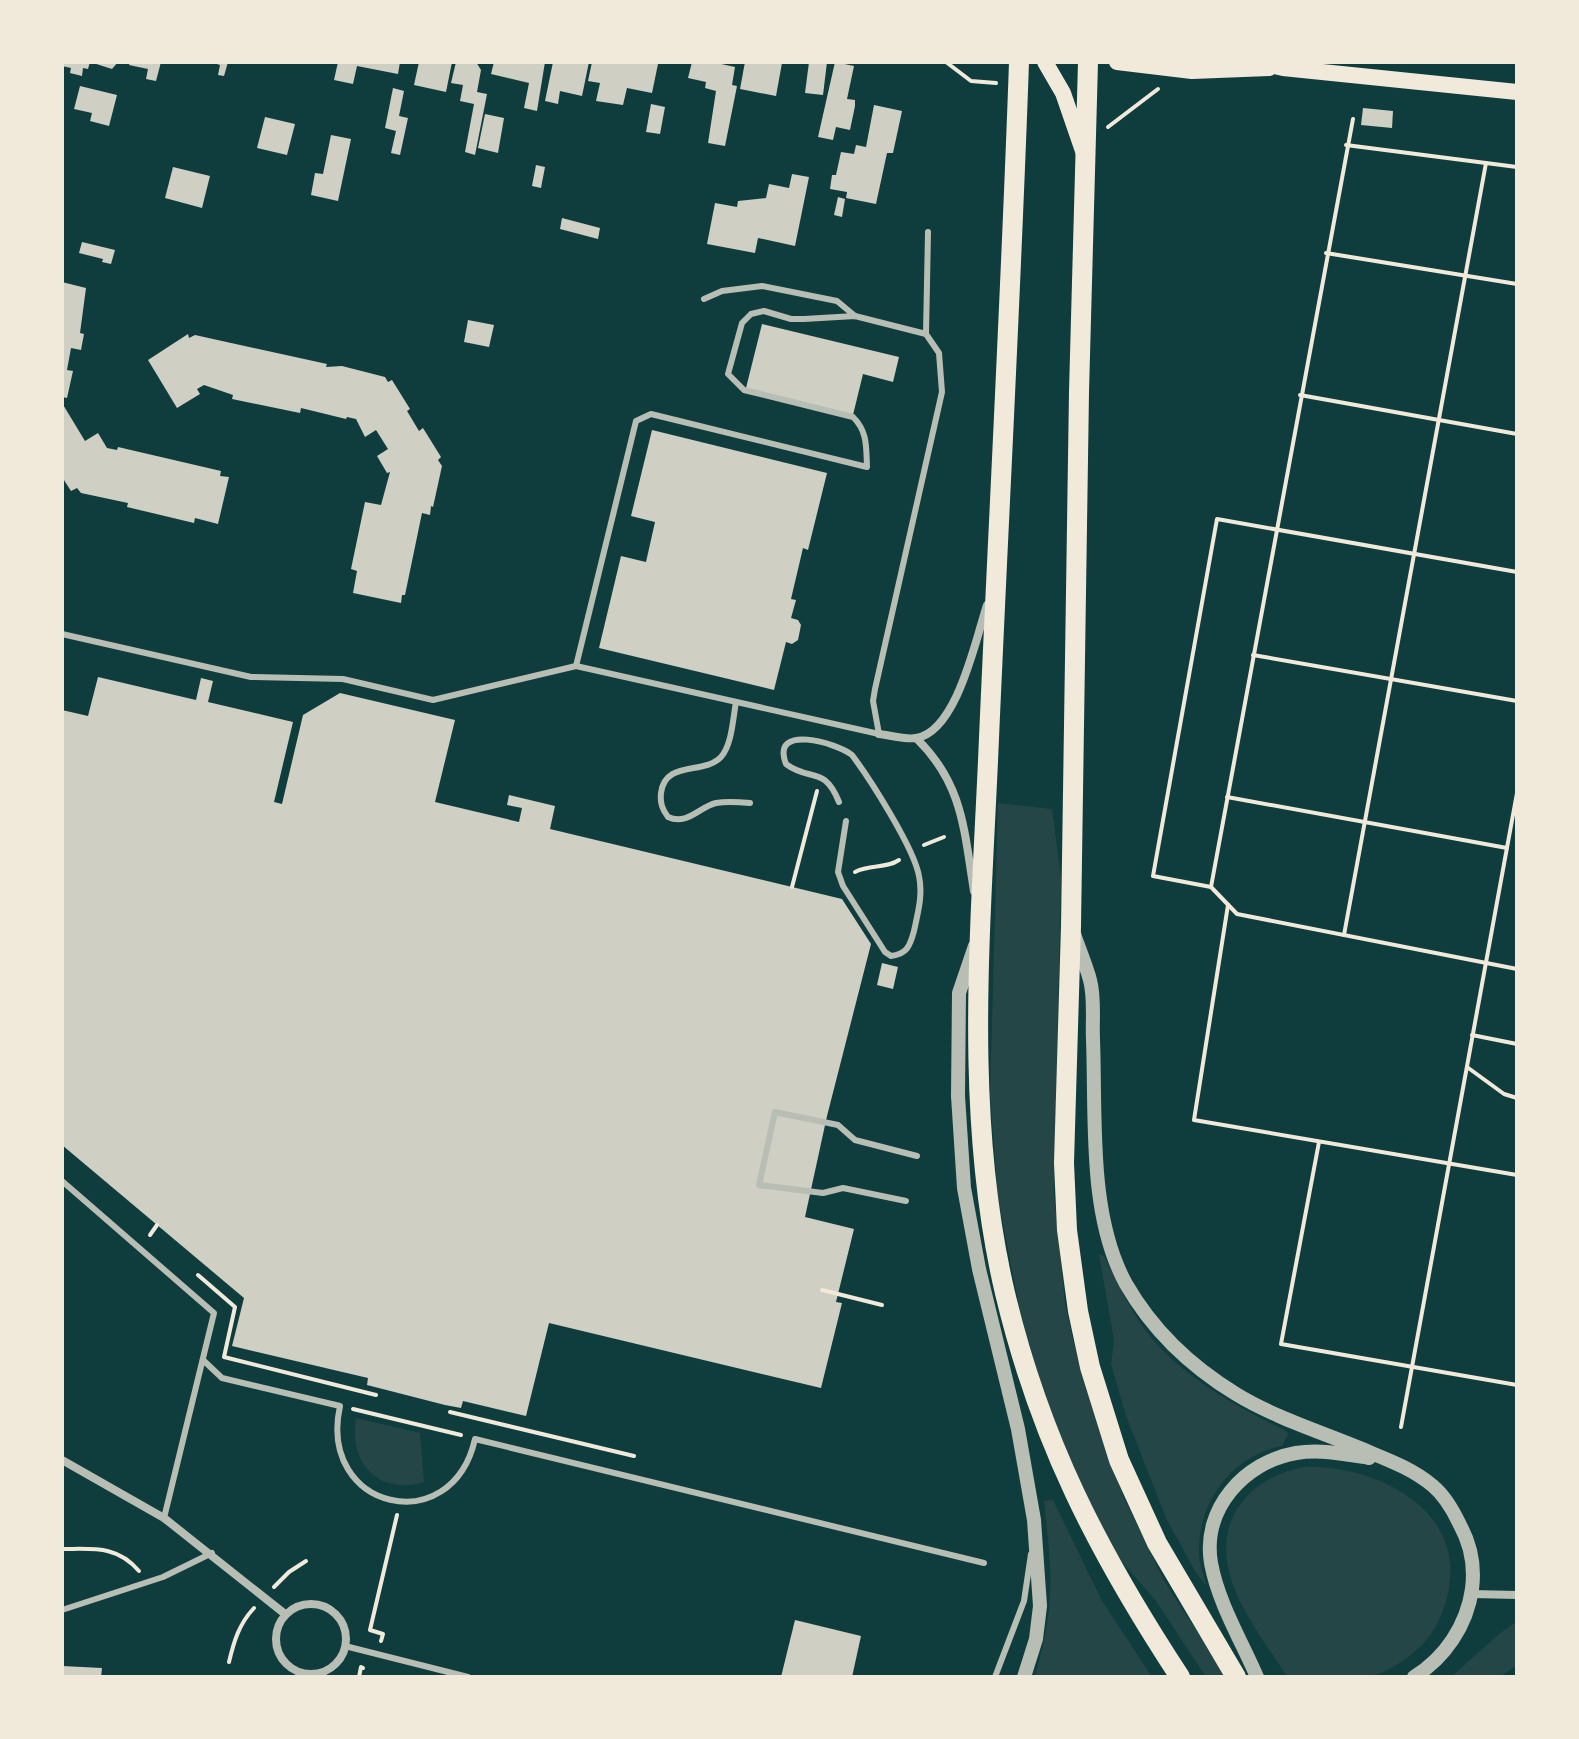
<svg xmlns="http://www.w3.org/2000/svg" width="1579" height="1739" font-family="Commissioner,sans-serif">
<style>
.green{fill:#244646}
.building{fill:#cfcfc3}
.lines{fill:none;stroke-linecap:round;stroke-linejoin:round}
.path{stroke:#f1e9da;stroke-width:4}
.service{stroke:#b8beb3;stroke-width:6}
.minor{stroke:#b8beb3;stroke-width:8}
.tertiary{stroke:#b8beb3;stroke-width:14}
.secondary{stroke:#f1e9da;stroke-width:16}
.primary{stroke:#f1e9da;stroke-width:20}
</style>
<rect width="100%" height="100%" fill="#0f3d3e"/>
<g class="green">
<path d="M998 803 1052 809 1061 877 1054 1194 1065 1303 1073 1340 1123 1496 1166 1584 1227 1677H1206L1156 1601 1116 1555 1074 1471 1043 1391 1021 1316 998 1198 990 1095Z"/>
<path d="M1099 1254 1104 1256C1117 1282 1129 1308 1146 1331 1181 1377 1236 1406 1286 1431L1288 1434 1282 1446C1230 1456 1197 1504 1199 1555 1200 1566 1204 1576 1206 1585L1196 1573 1166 1518 1126 1416 1111 1364 1114 1340Z"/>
<path d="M356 1418 420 1433 424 1482C378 1496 348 1462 356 1418Z"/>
<path d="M1303 1467C1373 1464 1467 1508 1448 1593 1443 1614 1436 1631 1420 1647 1406 1660 1387 1673 1367 1677 1344 1681 1311 1677 1287 1677 1257 1628 1203 1568 1237 1509 1252 1485 1276 1473 1303 1467Z"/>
<path d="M1053 1500 1102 1601 1152 1677H1035C1042 1650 1049 1624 1050 1596 1052 1564 1047 1533 1044 1501Z"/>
<path d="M1517 1621V1665L1499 1677H1451L1498 1635Z"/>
</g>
<g class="building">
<path d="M62 62H90L88 69 83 68 82 76 70 73 71 68 62 66Z"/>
<path d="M90 62H118L112 69Z"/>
<path d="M130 62H161L156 81 146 79 148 69 129 65Z"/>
<path d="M211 62H228L224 76 218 75 220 65Z"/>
<path d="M338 62H400L398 74 357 66 353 84 334 80Z"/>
<path d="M419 62H452L446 92 414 85Z"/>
<path d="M456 62H476L481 70 477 92 487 94 475 155 465 152 474 104 460 101 463 85 451 83Z"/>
<path d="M494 62H545L537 111 524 108 529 83 491 74Z"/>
<path d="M553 62H589L582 96 560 91 558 104 545 101Z"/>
<path d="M592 62 658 64 652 93 627 88 623 105 596 101 600 83 588 81Z"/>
<path d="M692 62H712L735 67 732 85 737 86 725 146 708 143 716 91 705 88 706 82 688 78Z"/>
<path d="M745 62 782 63 776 96 740 89Z"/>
<path d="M809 62H827L823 95 805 93Z"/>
<path d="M835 62 854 66 847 99 855 100V106L850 130 836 127 833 140 818 137Z"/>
<path d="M80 86 117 95 109 126 90 121 92 113 74 109Z"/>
<path d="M393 88 404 91 399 116 408 118 400 155 391 153 396 131 385 128Z"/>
<path d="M651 104 665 107 660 134 646 132Z"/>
<path d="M874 105 902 111 893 153H887L876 204 846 198 847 192 830 189 832 175H836L841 152 854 154 856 145 866 147Z"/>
<path d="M1363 108 1393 111 1392 128 1361 125Z"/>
<path d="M485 114 504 118 498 153 478 148Z"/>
<path d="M265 117 295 124 287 155 257 148Z"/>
<path d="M331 135 351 139 338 201 311 195 315 173 323 174Z"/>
<path d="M536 165 545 167 541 188 532 186Z"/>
<path d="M173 167 210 176 202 208 165 198Z"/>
<path d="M792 174 809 177 795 246 758 238 755 253 707 244 715 203 737 207 738 201 766 198 769 184 789 188Z"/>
<path d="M838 197 845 199 842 217 834 215Z"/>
<path d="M562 218 600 228 598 239 560 229Z"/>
<path d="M82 242 115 250 111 264 102 262 103 259 79 253Z"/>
<path d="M62 282 86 288 80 333 84 334 81 350 71 348 67 370 73 371 67 398 62 397Z"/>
<path d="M468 320 494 325 489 347 464 342Z"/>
<path d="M762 324 899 357 893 382 863 374 852 419 745 392Z"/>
<path d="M188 334 189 338 195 335 327 364 326 367 342 366 385 377 388 382 392 380 410 409 407 411 419 431 423 428 441 457 438 460 442 466 433 507 431 506 430 515 422 513 405 595H402L401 603 353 593 357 571 351 569 365 502 381 505 390 472 387 473 377 456 388 449 376 430 365 437 356 419 347 417 346 419 301 408 300 413 232 399 233 395 204 385 197 389 200 394 177 408 148 360Z"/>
<path d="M62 403 85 441 98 433 107 448 117 450 118 447 221 471 220 476 229 477 218 524 195 518 194 523 127 507 128 503 81 493 77 488 71 491 62 477Z"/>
<path d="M652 430 827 473 808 550 803 548 791 599 796 600 791 618 798 620 801 625 798 640 792 644 786 642 774 690 599 648 621 556 646 562 655 522 631 516Z"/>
<path d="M98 677 196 700 201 678 213 681 208 702 293 722 274 802 282 804 303 715 340 693 455 720 435 802 519 822 522 808 507 805 509 795 555 806 550 829 842 899 871 944 827 1116 805 1217 854 1229 836 1302 842 1303 821 1388 549 1323 526 1416 463 1401 461 1408 445 1405 367 1385 368 1378 232 1346 244 1298 62 1145V710L88 716Z"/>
<path d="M882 963 898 967 893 989 877 985Z"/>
<path d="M795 1620 861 1636 852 1677H781Z"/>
<path d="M62 1666 102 1668 101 1677H62Z"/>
</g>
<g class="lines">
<g class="path">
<path d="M946 62 971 81 996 83"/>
<path d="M1108 127 1158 89"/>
<path d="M1346 145 1517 167"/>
<path d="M1326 253 1517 284"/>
<path d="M1300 395 1517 434"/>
<path d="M1517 572 1217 519 1153 876 1211 887 1237 914 1517 969"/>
<path d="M1253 655 1517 701"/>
<path d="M1227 797 1507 848"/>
<path d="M924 845 944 837"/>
<path d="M855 872C870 864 886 869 899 860"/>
<path d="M792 887 817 791"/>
<path d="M1211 887 1353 119"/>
<path d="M1228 905 1194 1120 1517 1175"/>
<path d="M1344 935 1486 163"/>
<path d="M1472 1035 1517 1044"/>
<path d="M1467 1067 1504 1094 1517 1098"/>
<path d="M1319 1142 1281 1344 1517 1385"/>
<path d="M150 1235 157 1225"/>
<path d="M198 1275 235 1307 224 1357 376 1395"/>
<path d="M822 1290 882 1305"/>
<path d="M353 1409 461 1435"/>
<path d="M450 1412 634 1456"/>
<path d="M1401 1427 1517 793"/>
<path d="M62 1549C93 1549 117 1545 139 1571"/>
<path d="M274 1587 289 1572 306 1561"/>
<path d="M381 1641 383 1634 370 1630 397 1515"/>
<path d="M229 1662C234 1641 239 1624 254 1608"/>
<path d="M359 1677 361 1667 363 1668"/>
</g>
<g class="service">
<path d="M704 299 722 291 762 286 837 301 855 316"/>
<path d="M62 634 251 677 343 679 433 700 576 666 879 734 873 701 875 689 942 392 939 353 926 334 928 232"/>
<path d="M576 666 636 421 651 414 867 467C866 447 868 432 853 417L744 390 728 374 742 323 751 314 764 311 791 319H804L855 316 926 334"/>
<path d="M736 702C733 718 732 745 721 757 704 775 665 760 661 793 660 803 662 809 668 817 687 826 699 807 716 803 727 801 739 802 750 803"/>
<path d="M839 802C824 765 810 782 786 764 770 723 837 743 852 755 870 779 914 848 919 876 923 895 918 912 914 931 910 946 907 954 891 956L885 952 843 886 838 872 846 821"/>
<path d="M62 1181 214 1313 164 1518"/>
<path d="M906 1201 843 1188 823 1193 759 1185 775 1112 838 1125 855 1140 917 1156"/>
<path d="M203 1360 222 1378 340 1406C317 1510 452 1541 475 1439L984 1563"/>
<path d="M62 1610 163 1577 212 1553"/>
<path d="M345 1646 468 1677"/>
<path d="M995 1677 1024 1601 1031 1554"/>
</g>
<g class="minor">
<path d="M879 734C890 735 905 740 916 738 957 732 976 638 987 605"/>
<path d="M917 739C963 784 964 830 974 891"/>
<path d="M62 1460 164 1518 285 1614"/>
<path d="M1472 1594 1517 1595"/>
<circle cx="311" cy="1639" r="35"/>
</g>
<g class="tertiary">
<path d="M1074 934C1079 949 1086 965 1090 980 1095 998 1092 1021 1093 1040 1096 1118 1088 1215 1126 1284 1153 1331 1190 1366 1236 1394 1277 1419 1325 1433 1369 1452 1391 1461 1414 1470 1433 1486 1445 1496 1453 1510 1460 1525 1471 1545 1475 1566 1472 1589 1467 1625 1445 1658 1414 1677"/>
<path d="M975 946 959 993 958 1096 964 1188 979 1269 1018 1429 1034 1520 1040 1606 1036 1639 1024 1677"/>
<path d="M1257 1677C1241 1640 1218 1602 1211 1563 1202 1509 1244 1462 1296 1453 1320 1449 1345 1454 1369 1458"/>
</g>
<g class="secondary">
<path d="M1045 62 1063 93 1083 151"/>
<path d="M1117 62 1192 71 1269 68"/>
<path d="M1256 62 1283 68 1517 92"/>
</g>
<g class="primary">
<path d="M1019 62C1011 295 998 528 988 761 980 938 964 1119 1005 1293 1040 1440 1098 1552 1180 1677"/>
<path d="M1088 62 1079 392 1071 926 1064 1163 1067 1230 1078 1311 1090 1367 1119 1460 1157 1543 1236 1677"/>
</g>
</g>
<rect width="1579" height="1739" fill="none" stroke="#f1e9da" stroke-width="128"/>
</svg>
